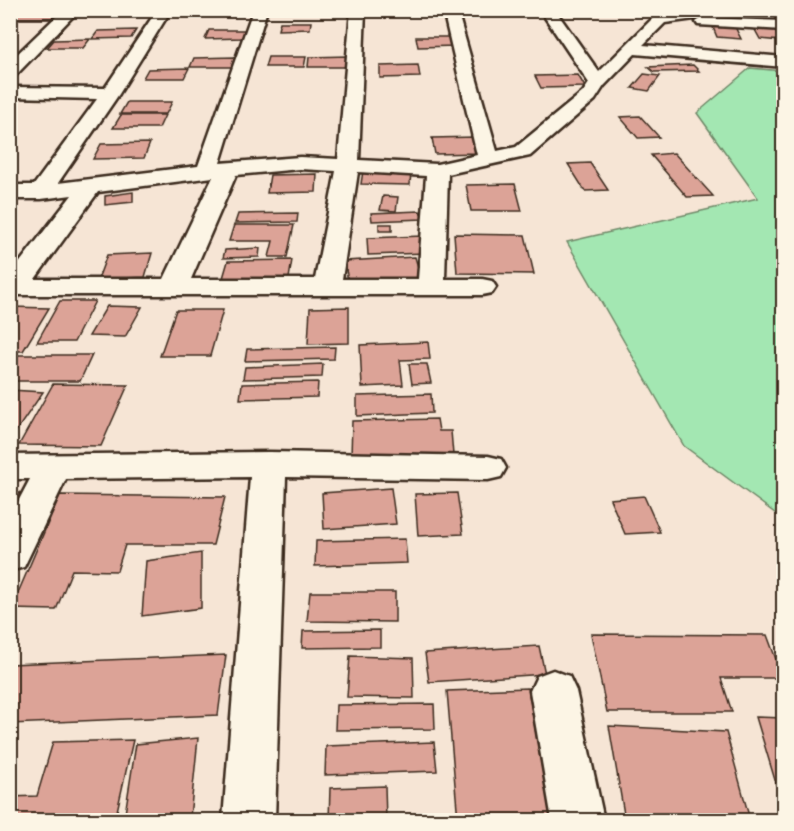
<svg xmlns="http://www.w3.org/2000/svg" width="794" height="831" font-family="'Indie Flower',sans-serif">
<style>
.green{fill:#a3e7b2;stroke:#6f8868;stroke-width:1.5}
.building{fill:#dca397;stroke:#3b2a1e;stroke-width:1.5}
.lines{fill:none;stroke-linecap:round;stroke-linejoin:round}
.minor-casing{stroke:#3b2a1e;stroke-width:5}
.minor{fill:#fcf5e5;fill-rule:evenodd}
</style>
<rect width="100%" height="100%" fill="#f6e5d5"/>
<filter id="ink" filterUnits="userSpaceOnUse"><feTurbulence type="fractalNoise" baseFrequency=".0167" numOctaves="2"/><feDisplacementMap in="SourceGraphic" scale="12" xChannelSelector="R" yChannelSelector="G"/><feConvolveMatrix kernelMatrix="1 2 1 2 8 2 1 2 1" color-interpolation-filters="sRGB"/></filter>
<g filter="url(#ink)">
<path class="green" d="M750 68 783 71V519L684 446 567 242 758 198 697 113Z"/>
<g class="building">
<path d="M10 10H64L55 19H10Z"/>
<path d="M115 10H150L147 15H112Z"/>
<path d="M280 22H311L310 29 278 30Z"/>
<path d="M712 25 735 27 741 39 717 37Z"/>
<path d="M754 28 774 29 781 41 760 39Z"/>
<path d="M136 30 131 38 92 39 98 31Z"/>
<path d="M209 30H246L243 38 205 39Z"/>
<path d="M416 37H452L455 46 418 47Z"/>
<path d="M90 39 83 48H47L54 40Z"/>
<path d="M348 56V67H308L309 57Z"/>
<path d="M235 57 232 67H190L194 58Z"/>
<path d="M268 57H306L304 67H265Z"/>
<path d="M418 65 420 77 380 78V66Z"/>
<path d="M693 65 699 71 654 72 648 67Z"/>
<path d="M189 68 184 78H143L148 69Z"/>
<path d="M644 74 660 76 649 91 632 88Z"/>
<path d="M578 75 585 87 541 88 535 76Z"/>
<path d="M127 102H172L166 114H120Z"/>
<path d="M121 115H165L159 128H113Z"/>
<path d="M640 116 659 137 638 138 620 117Z"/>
<path d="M476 137 481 153 435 154 432 138Z"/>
<path d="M150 143 144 158 93 159 101 144Z"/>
<path d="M674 153 713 196 687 197 651 155Z"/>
<path d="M590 163 608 190 585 191 568 164Z"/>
<path d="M363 171H411L410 185 361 184Z"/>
<path d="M317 174 316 192 267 193 270 175Z"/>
<path d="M515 184 522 211H471L466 185Z"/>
<path d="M133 192V202L105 205V196Z"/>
<path d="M383 196 398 197 396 211 380 210Z"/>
<path d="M420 211 423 219 372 221 371 213Z"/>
<path d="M298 213 297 222 235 223 238 214Z"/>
<rect x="379" y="224" width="13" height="7"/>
<path d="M234 225H294L287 257H269L273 241H229Z"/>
<path d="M454 234 525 235 534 274 457 273Z"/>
<path d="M423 236 426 253 368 255 367 238Z"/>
<path d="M260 248 259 257 223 258 225 250Z"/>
<path d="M152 253 145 277 98 279 107 255Z"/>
<path d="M415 257 421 278 348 283 345 261Z"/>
<path d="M292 260 288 284 221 285 228 261Z"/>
<path d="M60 301H95L74 342H37Z"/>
<path d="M107 306 142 307 125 337 89 336Z"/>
<path d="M10 307 49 308 23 351H10Z"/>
<path d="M349 307V343L308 344 310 308Z"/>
<path d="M176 310H223L210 356H160Z"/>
<path d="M428 342 430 359 400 360 403 385 362 387 360 345Z"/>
<path d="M335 347 334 359 245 361 247 349Z"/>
<path d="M17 355H92L80 381H10V365Z"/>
<path d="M323 364 322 377 243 379 245 367Z"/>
<path d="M409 364H427L431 383 412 384Z"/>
<path d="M318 382 317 397 240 399 242 384Z"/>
<path d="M53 384 128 385 101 446 19 445Z"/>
<path d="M10 390 43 392 10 440Z"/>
<path d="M431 394 432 413 357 416V396Z"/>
<path d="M437 419 439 431H451L453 455 351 457 352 421Z"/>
<path d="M391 488 396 524 324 529 322 493Z"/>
<path d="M10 493H29L10 528Z"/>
<path d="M457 493 463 534 418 536 415 494Z"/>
<path d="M60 495 225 497 213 545H125L117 571 72 570 56 610 11 609Z"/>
<path d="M644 496 660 532 625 534 610 499Z"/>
<path d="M405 539 407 563 315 566 316 541Z"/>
<path d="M201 553V608L142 616 146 561Z"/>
<path d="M310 592H395V622L307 621Z"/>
<path d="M380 630V647L302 648 303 631Z"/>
<path d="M591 634 767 635 783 678H721L732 712H607Z"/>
<path d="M539 646 545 674 429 682 425 653Z"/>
<path d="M226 655 218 715 10 724V664Z"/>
<path d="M350 656 413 658 414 698 347 697Z"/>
<path d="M528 688 551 820H458L447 691Z"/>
<path d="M434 704 435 729 335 730 336 705Z"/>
<path d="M756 717 784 718V810Z"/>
<path d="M609 726 726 732 750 820H625Z"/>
<path d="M198 738 190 817 124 820 136 744Z"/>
<path d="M133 740 115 820H10V797L37 796 53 742Z"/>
<path d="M434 742 437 771 325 775 326 746Z"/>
<path d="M385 786 386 820H329L330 788Z"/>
</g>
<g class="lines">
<g class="minor-casing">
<g id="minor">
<path d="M63 10H79L16 75 10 76V61Z"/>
<path d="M157 10H171L119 94 58 183 198 166 253 10H267L220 163 300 157 338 159 351 10H365L359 160 437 164 477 155 443 10H457L497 151 516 147 583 92 589 83 540 10H555L599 72 655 16 692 10H736L729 14 704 18 784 21V30L698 25 696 22 702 18 665 23 643 45 784 57V67L635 54 604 86 595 100 530 156 448 174 445 279H482L492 281 496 287 492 293 482 295H10V275L72 195 41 199H10V185H34L97 99 10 97V87L105 88ZM300 169 336 171 315 279H191L236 175ZM358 172 426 176 418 279H342ZM213 177 164 279H35L98 192Z"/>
<path d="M269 452 488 456 501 459 506 468 501 477 488 480 286 477 275 820H223L250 477 66 479 24 567 10 571V517L30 479H10V455Z"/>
<path d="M553 670 569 676 576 691 604 820H552L530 691 537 676Z"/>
</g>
</g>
<use href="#minor" class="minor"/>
</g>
</g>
<rect width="794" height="831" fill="none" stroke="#fcf5e5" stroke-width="36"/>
<rect x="18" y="18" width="758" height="795" fill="none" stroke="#3b2a1e" stroke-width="2" filter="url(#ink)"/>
</svg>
